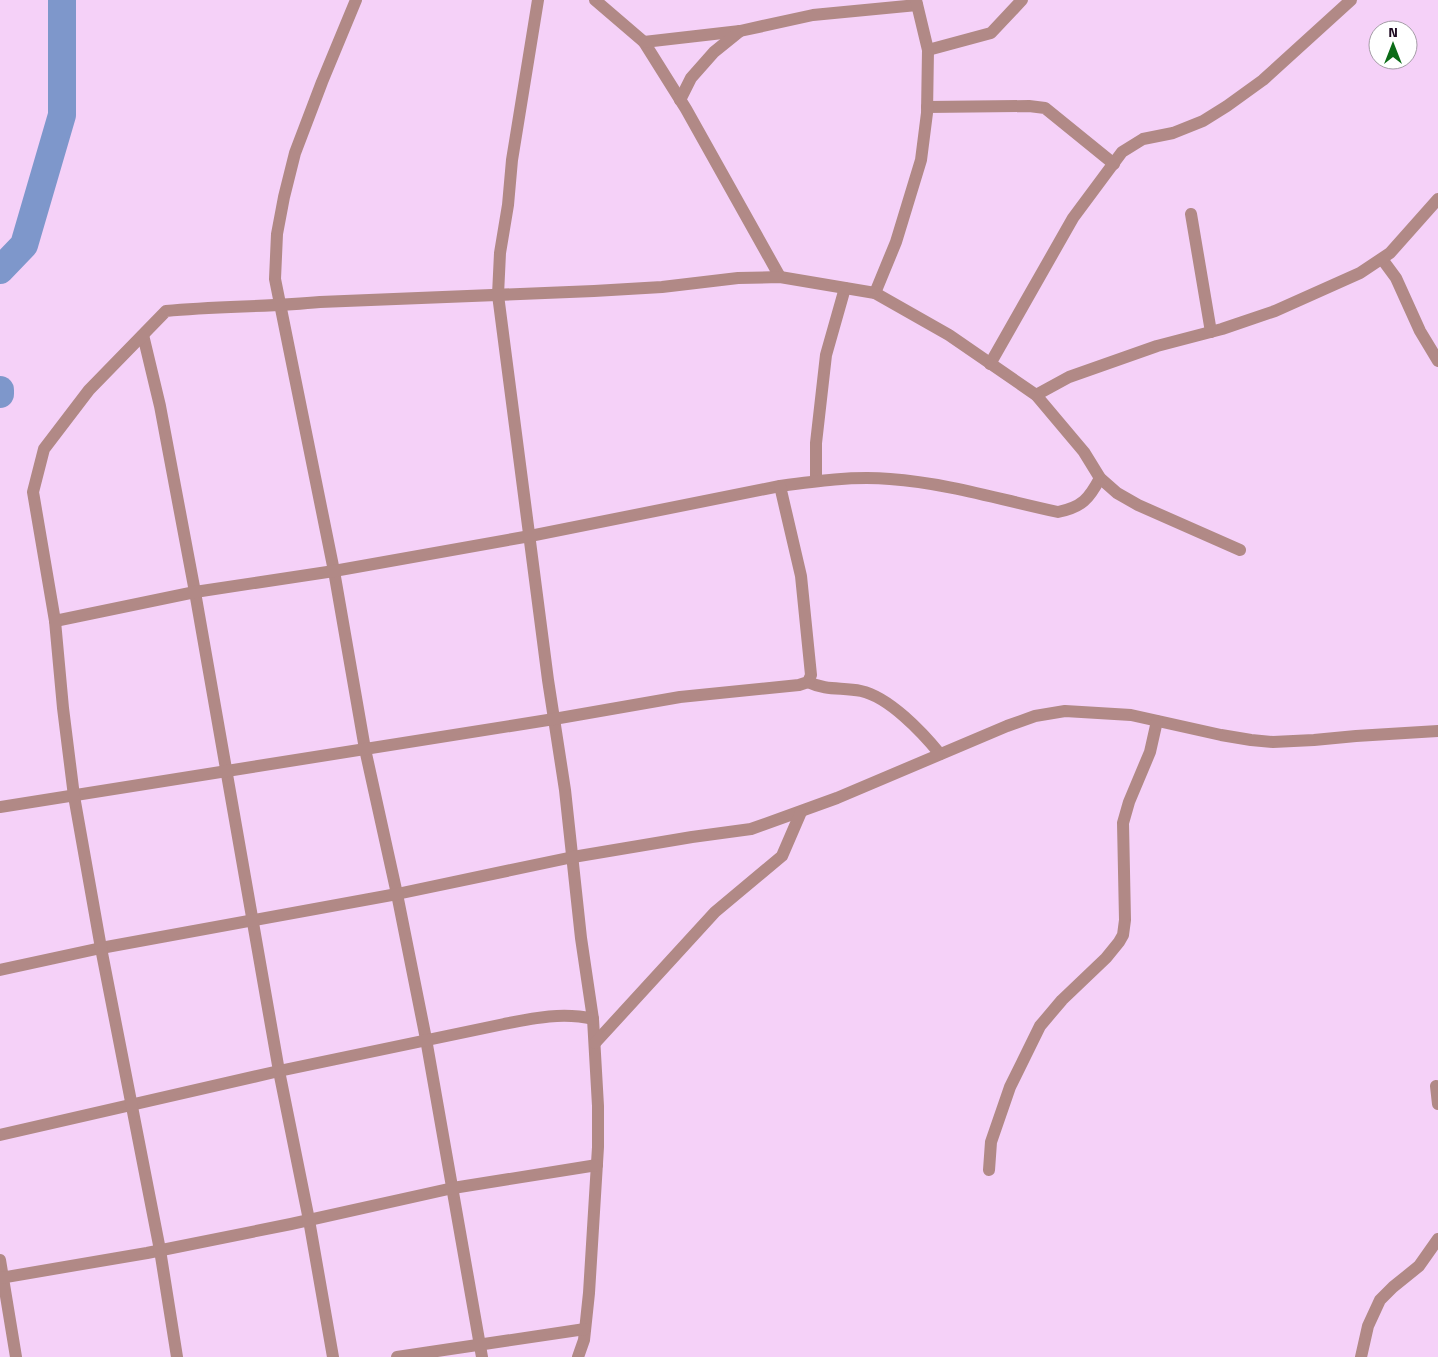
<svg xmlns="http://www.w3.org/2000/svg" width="1438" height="1357" font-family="'Titillium Web',sans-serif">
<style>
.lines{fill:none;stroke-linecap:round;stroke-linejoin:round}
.river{stroke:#7e97cb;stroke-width:28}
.minor{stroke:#b18986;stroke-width:12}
</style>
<rect width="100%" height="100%" fill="#f5d1f8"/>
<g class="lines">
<g class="river">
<path d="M0 270 24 245 62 115V0"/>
<path d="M0 390V394"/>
</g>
<g class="minor">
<path d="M356 0 322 82 295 153 284 197 277 234 275 279 334 571 365 749 397 894 426 1039 482 1357"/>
<path d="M538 0 512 160 508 205 500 253 498 295 548 680 565 790 581 938 593 1019 598 1106V1147L589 1293 584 1340 578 1357"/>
<path d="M595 0 644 42 686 109 780 277"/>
<path d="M644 42 740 31 813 15 917 5"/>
<path d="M928 50 991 33 1022 0"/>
<path d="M680 100 691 78 714 52 740 31"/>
<path d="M927 107 1029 106 1045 108 1114 164"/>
<path d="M1191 214 1211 332"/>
<path d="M1382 259 1396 278 1420 331 1438 361"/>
<path d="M875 293 896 242 921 160 927 113 928 50 916 0"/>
<path d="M143 335 160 406 195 592 279 1071 309 1220 333 1357"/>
<path d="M990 364 1073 218 1122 152 1143 139 1173 133 1203 121 1227 106 1263 80 1351 0"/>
<path d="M1036 395 1069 377 1157 346 1222 329 1275 311 1360 273 1390 253 1438 199"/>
<path d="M816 481V443L826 355 845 288"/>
<path d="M55 621 195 592 334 571 530 536 780 486C816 481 853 476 890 479 947 483 1002 500 1058 512 1082 507 1089 499 1100 478"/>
<path d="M808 682C827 691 842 687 861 691 889 697 922 732 940 754"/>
<path d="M0 807 554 719 680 697 799 685 808 682 811 675 801 576 780 486"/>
<path d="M0 970 101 948 397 894 573 857 692 837 751 829 837 798 1007 726 1035 716 1065 711 1131 715 1221 735 1251 740 1273 742 1314 740 1356 736 1438 731"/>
<path d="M595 1043 715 912 782 856 801 812"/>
<path d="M1436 1086 1438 1104"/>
<path d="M0 1135 279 1071 504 1024C534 1018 563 1012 593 1019"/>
<path d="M989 1170 991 1142 1010 1087 1040 1026 1062 1000 1106 958 1119 942 1123 935 1125 920 1123 823 1129 802 1150 752 1157 721"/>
<path d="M0 1260 16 1357"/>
<path d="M0 1278 147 1253 291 1224 453 1188 597 1165"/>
<path d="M177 1357 160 1250 101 948 74 796 63 708 55 621 33 492 44 449 89 390 166 311C218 306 269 307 320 302L594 291 662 287 738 278 780 277 875 293 949 335 1036 395 1084 452 1100 478 1117 493 1138 505 1240 550"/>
<path d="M397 1357 585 1329"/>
<path d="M1361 1357 1368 1326 1380 1300 1393 1287 1419 1266 1438 1239"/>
</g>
</g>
<g transform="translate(1393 45)"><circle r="24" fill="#ffffff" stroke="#a59da7"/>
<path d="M0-4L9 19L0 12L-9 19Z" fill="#0b6b17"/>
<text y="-8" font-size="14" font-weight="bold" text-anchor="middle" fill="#1f0a22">N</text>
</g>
</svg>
